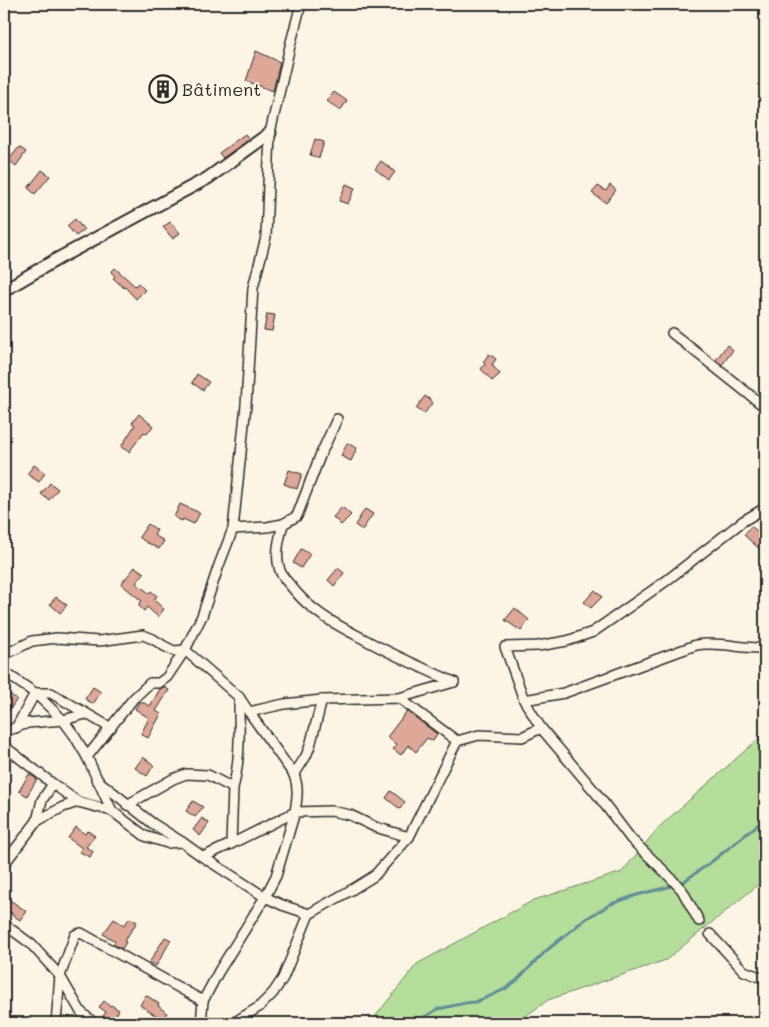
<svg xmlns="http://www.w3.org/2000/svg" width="769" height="1027" font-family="Mali,sans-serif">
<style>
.green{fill:#b5de9b;stroke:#708463}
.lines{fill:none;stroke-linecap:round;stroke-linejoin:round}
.stream{stroke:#5f8f96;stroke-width:3}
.building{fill:#dea797;stroke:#2b2b2b}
.minor-casing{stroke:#2b2b2b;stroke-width:12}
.tertiary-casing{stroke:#2b2b2b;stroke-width:15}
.minor{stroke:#fcf5e5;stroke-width:9}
.tertiary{stroke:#fcf5e5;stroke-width:11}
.labels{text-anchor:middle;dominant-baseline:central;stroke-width:4;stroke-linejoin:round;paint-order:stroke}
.poi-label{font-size:18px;fill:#2b2b2b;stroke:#fcf5e5;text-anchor:start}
</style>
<rect width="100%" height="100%" fill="#fcf5e5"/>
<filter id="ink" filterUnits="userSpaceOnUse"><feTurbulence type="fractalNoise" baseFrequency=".02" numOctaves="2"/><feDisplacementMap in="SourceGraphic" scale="10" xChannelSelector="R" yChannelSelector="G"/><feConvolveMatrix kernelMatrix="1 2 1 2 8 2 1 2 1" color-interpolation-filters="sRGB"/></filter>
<g filter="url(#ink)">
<path class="green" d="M765 733V879L666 960 548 1000 516 1023H370L417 964 534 900 622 872 659 827Z"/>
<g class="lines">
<path class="stream" d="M416 1023 421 1019 438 1009 465 1003 475 1002 488 997 505 989 516 981 546 951 584 920 611 904 637 895 680 884 710 863 765 819"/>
</g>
<g class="building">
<path d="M256 51 280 62 273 91 246 81Z"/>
<path d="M162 80 172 89 164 97 155 88Z"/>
<path d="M334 92 347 101 340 111 327 101Z"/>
<path d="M245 134 249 139 223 158 219 153Z"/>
<path d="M315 139 324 142 319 158 310 155Z"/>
<path d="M19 147 26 152 16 166 9 160Z"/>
<path d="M381 161 395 172 389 180 375 169Z"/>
<path d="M42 170 50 176 35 194 28 188Z"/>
<path d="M346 184 355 188 348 204 339 201Z"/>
<path d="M610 185 616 190 606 203 592 193 598 186 606 191Z"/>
<path d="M75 219 84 230 76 236 67 226Z"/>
<path d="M170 222 180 233 173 239 163 227Z"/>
<path d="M115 268 135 286 138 283 145 290 136 299 125 287 124 288 113 278 115 276 111 272Z"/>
<path d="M267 314 275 315 272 331 264 330Z"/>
<path d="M727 345 733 350 722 365 716 360Z"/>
<path d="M489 354 496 359 492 365 500 374 492 381 481 369 485 364 483 362Z"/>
<path d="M197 374 209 382 203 390 192 383Z"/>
<path d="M425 396 433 402 424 414 416 408Z"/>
<path d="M139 414 153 426 147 434 144 432 129 452 121 447 135 425 132 423Z"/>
<path d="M347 443 357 448 351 461 341 456Z"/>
<path d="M34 465 45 473 39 482 27 474Z"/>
<path d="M289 470 302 474 297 489 284 484Z"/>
<path d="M50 483 58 489 49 500 41 494Z"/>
<path d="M180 504 200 513 194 524 183 519 182 521 174 517Z"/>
<path d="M342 507 351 515 341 525 333 517Z"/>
<path d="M365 509 373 514 362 530 355 525Z"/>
<path d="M148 524 157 530 154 535 164 541 159 549 148 543H147L139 537Z"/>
<path d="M751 526 765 538V554L744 535Z"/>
<path d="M301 549 310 554 301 568 293 563Z"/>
<path d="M135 567 144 573 136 583 149 593 151 591 157 596 154 600 164 609 158 617 147 607 144 611 138 605 142 601 121 584Z"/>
<path d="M338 568 344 573 334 586 328 580Z"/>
<path d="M595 590 602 597 591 608 584 602Z"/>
<path d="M56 597 67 605 60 613 50 604Z"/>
<path d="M515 608 529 620 521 631 505 620Z"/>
<path d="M93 687 101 692 93 704 85 699Z"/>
<path d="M164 687 169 690 156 711 161 714 148 738 141 734 149 718 135 709 140 701 150 706 160 689Z"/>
<path d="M4 691 17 699 9 711 4 708Z"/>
<path d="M407 711 437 734 433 741 427 738 416 752 408 745 401 755 393 749 397 745 387 737Z"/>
<path d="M143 757 154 765 147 776 135 768Z"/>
<path d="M29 774 37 779 27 796 19 791Z"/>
<path d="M391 791 405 802 400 809 386 798Z"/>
<path d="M193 801 203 807 195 817 186 811Z"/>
<path d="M202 818 209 823 200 836 193 830Z"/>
<path d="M76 827 85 834 88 831 95 836 86 847 93 851 90 857 80 852 82 848 68 838Z"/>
<path d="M4 896 26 911 20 920 11 914 12 913 4 910Z"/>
<path d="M130 918 137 922 124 941 126 942 122 949 113 944 115 941 103 934 114 919 124 925Z"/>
<path d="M165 937 171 940 156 966 149 963Z"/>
<path d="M146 995 159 1004 158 1006 167 1013 162 1020 140 1005Z"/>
<path d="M104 1001 110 1006 111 1005 119 1010 111 1023 102 1018 106 1012 99 1007Z"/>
</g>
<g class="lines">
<g class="minor-casing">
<g id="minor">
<path d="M672 333 765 407"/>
<path d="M283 524C279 540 274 557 281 573 283 577 287 582 290 585 310 611 333 623 360 637 391 654 422 668 454 682"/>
<path d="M233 529 267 527 283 524 297 516 320 456 337 419"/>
<path d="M4 655 32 641 57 638 99 641 143 635 153 639 164 646 174 651 185 650 239 697 249 712 284 704 322 700 399 698 457 741"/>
<path d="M4 672 35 693 63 720 74 735 87 757 112 811"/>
<path d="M399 698 454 682"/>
<path d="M524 700 564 693 696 645C719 641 742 649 765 648"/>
<path d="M16 728 35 693H51L111 728"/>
<path d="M4 732 28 723 63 720 86 714"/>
<path d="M4 746 53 784 78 802"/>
<path d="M87 757 133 699 150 683H159L167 677 185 650 202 616 219 565 233 529 246 405 253 288 266 237 270 133 290 46 301 4"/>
<path d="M294 775 306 756 310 746 322 700"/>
<path d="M96 779 152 823 182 842 203 857 265 897 282 905 309 914"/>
<path d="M127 805 173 779 186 774 208 775 233 788"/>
<path d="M37 821 63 807 78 802 112 811 145 836 167 843 182 842"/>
<path d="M231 844 233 788C241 758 239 727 239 697"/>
<path d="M203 857 231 844 295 812C297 799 299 787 294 775L249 712"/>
<path d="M4 864 37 821 42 800 53 784"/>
<path d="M699 921 682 890 666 873 631 839 596 793 541 728 524 700 505 647 538 646 567 641 593 632 666 581 743 521 765 508"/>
<path d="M4 924 31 944 60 976 81 1012 94 1023"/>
<path d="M710 934 744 971 765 979"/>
<path d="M56 1023 60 976 75 935 81 933 203 1001"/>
<path d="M201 1023 203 1001 219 971 265 897 276 876 295 812 331 811 350 815 375 827 409 837"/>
<path d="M233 1023 259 1007 273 993 283 978 309 914 353 889 374 876 409 837 457 741 479 735 522 737 541 728"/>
</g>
</g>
<g class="tertiary-casing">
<path id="tertiary" d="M4 290 59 258 208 178 270 133"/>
</g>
<use href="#minor" class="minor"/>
<use href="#tertiary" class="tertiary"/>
</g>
</g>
<defs>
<g id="building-ring" transform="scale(1.4375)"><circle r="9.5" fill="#fcf5e5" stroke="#2b2b2b" stroke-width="1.5"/><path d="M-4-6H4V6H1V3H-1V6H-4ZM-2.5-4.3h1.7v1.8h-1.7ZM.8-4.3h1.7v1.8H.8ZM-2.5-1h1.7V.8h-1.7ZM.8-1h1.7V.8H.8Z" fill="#2b2b2b"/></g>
</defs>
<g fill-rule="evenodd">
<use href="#building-ring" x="163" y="89"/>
</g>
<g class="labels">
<g class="poi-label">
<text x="182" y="89">Bâtiment</text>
</g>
</g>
<rect width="769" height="1027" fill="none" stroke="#fcf5e5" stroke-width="20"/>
<rect x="10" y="10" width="749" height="1007" fill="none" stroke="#2b2b2b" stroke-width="2" filter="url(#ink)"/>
</svg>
